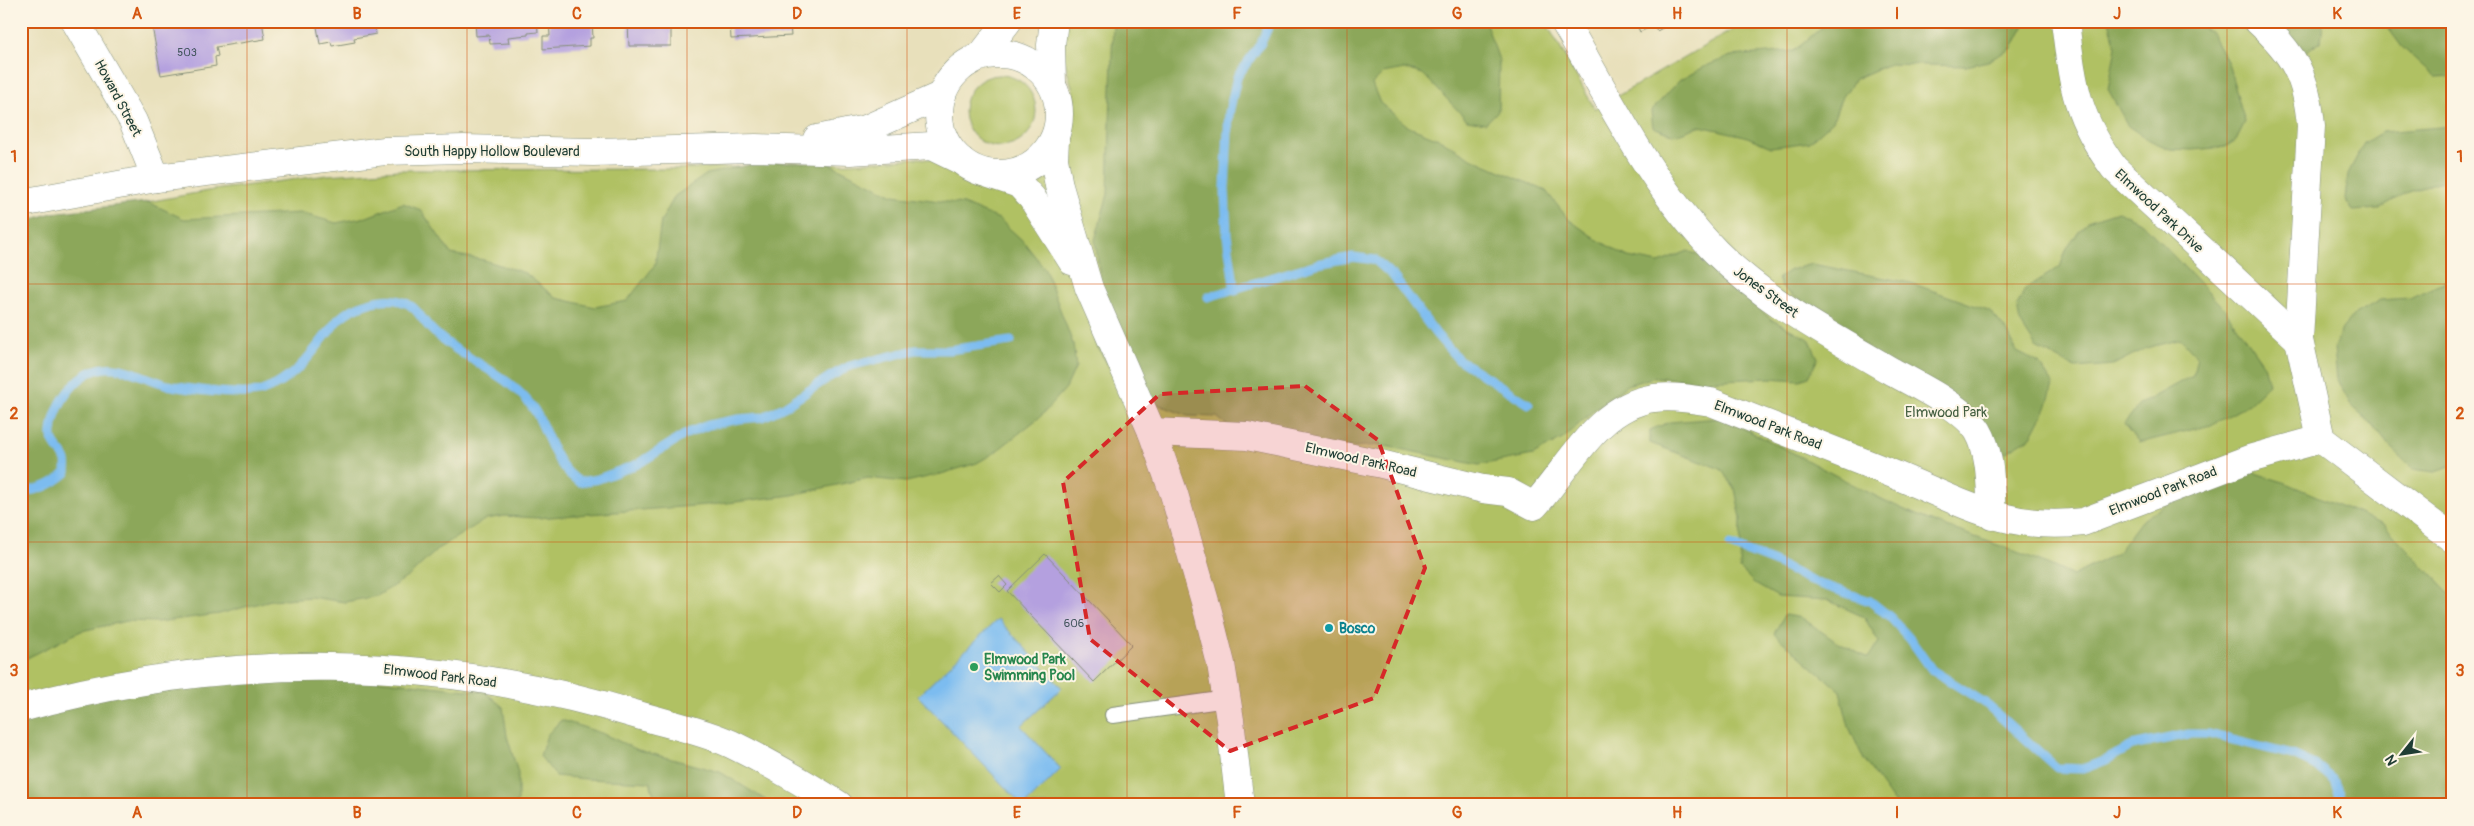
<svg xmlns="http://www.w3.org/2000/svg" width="2474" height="826" font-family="Pangolin,sans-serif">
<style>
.green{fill:#b0c164;stroke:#687f4c}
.forest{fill:#8ca75a;stroke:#567247}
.water{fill:#7cbcf0;stroke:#4e7c92}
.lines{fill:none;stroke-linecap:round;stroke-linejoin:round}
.stream{stroke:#7cbcf0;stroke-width:9}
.building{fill:#b4a0df}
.lane-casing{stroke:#848e78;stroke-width:18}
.street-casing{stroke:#848e78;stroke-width:29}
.secondary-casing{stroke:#848e78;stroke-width:29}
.lane{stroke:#fff;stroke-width:16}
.street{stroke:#fff;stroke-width:28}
.secondary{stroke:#fff;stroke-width:28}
.marked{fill:#d62828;fill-opacity:0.2;stroke:#d62828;stroke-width:4;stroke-dasharray:10 6;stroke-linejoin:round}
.grid{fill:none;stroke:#d45610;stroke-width:1;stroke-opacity:0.55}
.culture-dot{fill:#0f9aa8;stroke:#fcf5e5;stroke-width:2}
.leisure-dot{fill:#2e9e5b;stroke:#fcf5e5;stroke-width:2}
.labels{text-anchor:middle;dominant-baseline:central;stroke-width:4;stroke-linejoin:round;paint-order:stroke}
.number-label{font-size:11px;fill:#44565f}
.street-label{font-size:14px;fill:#1f3d34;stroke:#fcf5e5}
.park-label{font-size:14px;fill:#435e40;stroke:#fcf5e5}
.culture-label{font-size:14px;font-weight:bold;fill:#0d838f;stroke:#fcf5e5;text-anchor:start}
.leisure-label{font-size:14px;font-weight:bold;fill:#27864d;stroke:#fcf5e5;text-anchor:start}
.neatline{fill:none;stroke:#d45610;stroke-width:2}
.grid-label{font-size:16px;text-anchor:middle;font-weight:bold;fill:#d45610}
</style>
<rect width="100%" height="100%" fill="#fcf5e5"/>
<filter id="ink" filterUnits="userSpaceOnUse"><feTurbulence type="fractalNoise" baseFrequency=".02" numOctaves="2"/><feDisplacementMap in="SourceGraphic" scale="10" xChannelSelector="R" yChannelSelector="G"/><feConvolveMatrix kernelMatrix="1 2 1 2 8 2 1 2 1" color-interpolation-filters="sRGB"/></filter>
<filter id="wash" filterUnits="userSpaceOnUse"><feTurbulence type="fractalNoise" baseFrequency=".0096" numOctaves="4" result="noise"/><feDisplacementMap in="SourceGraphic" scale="20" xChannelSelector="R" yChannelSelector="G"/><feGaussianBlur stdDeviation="1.12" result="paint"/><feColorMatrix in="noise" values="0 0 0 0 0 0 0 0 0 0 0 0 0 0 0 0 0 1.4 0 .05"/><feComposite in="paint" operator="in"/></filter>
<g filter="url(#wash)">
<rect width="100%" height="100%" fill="#e8e0bb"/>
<g class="green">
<path d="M1063 21H1545L1595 109 1748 21H2453V805H21V225L213 190 328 175 398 170 670 169 852 163 919 158 935 160 1004 192 1066 165 1065 142 1072 126 1075 106 1073 91 1062 52Z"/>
<circle cx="1000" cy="111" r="36"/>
</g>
<g class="forest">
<path d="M1113 21H1485L1499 60 1498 111 1486 123 1467 120 1423 74 1404 69 1383 73 1372 84 1380 103 1409 127 1441 140 1473 159 1546 191 1568 219 1596 239 1628 257 1659 263 1688 251 1709 259 1726 280 1772 320 1809 339 1818 358 1809 377 1799 380 1770 378 1698 381 1655 377 1627 385 1595 409 1564 438 1533 455 1479 465 1380 445 1326 449 1241 437 1217 417 1188 416 1123 391 1095 343 1091 311 1100 277 1095 240 1108 194Z"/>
<path d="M1829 21H2026L2012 48 1988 61 1966 66 1889 64 1855 79 1840 101 1833 121 1810 142 1771 147 1745 136 1700 126 1675 135 1653 127 1651 111 1680 80 1706 66 1731 56 1794 51Z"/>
<path d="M2109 21H2184L2210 31 2228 63 2245 122 2236 140 2225 147 2192 150 2170 149 2149 140 2128 126 2108 89 2116 47Z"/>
<path d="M2274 21H2323L2321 42 2305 53 2277 29Z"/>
<path d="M2383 21H2453V77L2436 78 2402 47Z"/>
<path d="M2453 126V181L2438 182 2406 193 2378 209 2353 211 2345 199 2348 174 2364 143 2382 132Z"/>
<path d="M762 162H826L893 195 963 204 999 219 1023 241 1045 269 1073 344 1076 366 1066 388 1041 416 994 453 977 463 941 474 906 482 868 478 792 495 719 504 537 518 505 516 486 519 439 548 409 576 377 596 345 602 310 597 271 600 219 614 157 622 127 621 81 631 21 661V223L52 213 148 202 184 219 301 213 336 223 367 217 403 203 421 210 451 254 484 260 525 273 556 298 595 307 627 301 655 265 661 221 675 196 707 174Z"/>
<path d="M2118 211 2142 223 2225 310 2264 365 2269 384 2246 406 2211 425 2139 443 2124 424 2139 405 2193 375 2197 356 2181 339 2146 348 2113 365 2075 368 2036 347 2020 322 2017 306 2025 289 2060 267 2067 248 2087 221Z"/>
<path d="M1812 264 1911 283 1990 311 2007 331 2017 352 2039 363 2053 385 2046 408 2031 437 2000 456 1865 346 1781 287 1778 278 1790 270Z"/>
<path d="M2453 268V466L2435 472 2413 469 2390 447 2372 424 2351 405 2337 380 2334 347 2342 329 2354 315 2380 300 2410 298 2444 283Z"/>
<path d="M1720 418C1784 445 1843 482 1907 511 1961 535 2020 549 2073 576L2117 553 2141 521 2181 495 2252 472 2283 482 2383 524 2453 597V805H1896L1864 760 1849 727 1840 691 1774 634 1784 615 1802 618 1835 641 1868 658 1879 642 1864 617 1827 600 1778 597 1755 584 1740 569 1741 518 1735 489 1721 469 1650 443V430L1670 422Z"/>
<path d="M219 663 485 692 503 707 507 736 518 773V801L514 805H21V701Z"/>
<path d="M561 720 601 733 638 750 720 772 769 802 767 805H657L650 782 586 779 556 776 540 756 547 735Z"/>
</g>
<path class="water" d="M998 619 1062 688 1021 726 1061 769 1025 805H1022L918 696Z"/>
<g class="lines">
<g class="stream">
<path d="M1235 291 1227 235 1225 188 1229 113 1237 77 1261 43 1271 21"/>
<path d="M1208 297 1317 264 1353 257 1375 260 1393 276 1436 334 1458 359 1529 404"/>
<path d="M21 492C40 490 52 485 66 473 66 469 67 464 66 461 63 450 50 446 52 432 55 402 80 365 114 368 133 370 150 380 168 385 186 389 245 397 262 391 291 381 308 359 326 335 331 330 335 322 340 318 353 306 383 296 400 301 416 305 419 316 429 327 461 361 509 371 535 411 550 436 554 467 580 482L598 479 638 464 686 434 708 425 739 419 763 417 784 407 831 376 850 366 915 350H949L1011 341"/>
<path d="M1730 545 1774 562 1811 581 1870 601 1890 617 1910 639 1932 670 1985 703 2057 768 2083 769 2106 760 2132 746 2189 734H2209L2293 755 2317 766 2333 779 2340 796V805"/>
</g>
</g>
<g id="blocks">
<g class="building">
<path d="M151 21H262L265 39 216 47 218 56 215 57 216 66 161 75Z"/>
<path d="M316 21H374L376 34 354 38 355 42 332 46 331 42 320 44Z"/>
<path d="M475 21H537L538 32 528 33V35L508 37 509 43 490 44 489 35 476 36Z"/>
<path d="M549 21H592L593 38H590V46L543 49V36H550Z"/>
<path d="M628 21H671V46H629Z"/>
<path d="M730 21H801V25H790L791 36 731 39Z"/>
<path d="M1635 21H1675L1657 31 1654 25 1640 32Z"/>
<path d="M1045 554 1132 645 1094 682 1007 591Z"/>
<path d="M999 576 1007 585 1000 592 991 583Z"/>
</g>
</g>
</g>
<g filter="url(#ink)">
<use href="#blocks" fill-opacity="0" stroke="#848e78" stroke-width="1"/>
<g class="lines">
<g class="lane-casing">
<path id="lane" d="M1113 715 1227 699"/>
</g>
<g class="street-casing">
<g id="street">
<path d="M75 21 133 121 156 178"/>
<path d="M1564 21C1610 100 1651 186 1716 252 1766 302 1830 335 1891 371 1915 384 1964 408 1978 431 1992 455 1990 489 1992 516"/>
<path d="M2065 21C2073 85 2075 115 2114 168L2299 340"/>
<path d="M2258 21C2294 54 2307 77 2311 126L2299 340 2321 439 2453 539"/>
<path d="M1055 140 1054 159 1059 186 1089 288 1152 432 1174 494 1208 612 1221 664 1230 720 1240 805"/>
<path d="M986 173 1019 184 1032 198 1072 261"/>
<path d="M1152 432 1247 436 1377 463 1483 489 1508 492 1534 506C1569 468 1597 406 1654 398 1674 396 1692 399 1711 402 1770 425 1829 449 1888 472 1959 500 2004 532 2083 522L2249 459 2321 439"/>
<path d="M21 708C229 651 432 653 638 715 668 724 703 731 731 744 768 762 804 783 839 805"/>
</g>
</g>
<g class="secondary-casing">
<g id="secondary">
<circle cx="999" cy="114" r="60"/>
<path d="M981 56 1008 21"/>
<path d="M1052 83 1051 45 1054 21"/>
<path d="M817 139 866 129 942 95"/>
<path d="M21 203 156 178 385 151 464 149 593 152 756 148 850 151 931 146 962 161"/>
</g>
</g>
<use href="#lane" class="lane"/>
<use href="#street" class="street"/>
<use href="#secondary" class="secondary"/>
</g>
</g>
<path class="marked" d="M1305 386 1378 440 1425 568 1374 698 1230 751 1090 639 1063 482 1160 394Z"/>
<path class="grid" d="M247 21V805M467 21V805M687 21V805M907 21V805M1127 21V805M1347 21V805M1567 21V805M1787 21V805M2007 21V805M2227 21V805M21 284H2453M21 542H2453"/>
<circle class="culture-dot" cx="1329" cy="628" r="5"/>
<circle class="leisure-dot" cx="974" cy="667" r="5"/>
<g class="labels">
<g class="number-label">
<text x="187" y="52">503</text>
<text x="1074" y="623">606</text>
</g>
<g class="street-label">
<text transform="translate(118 98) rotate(62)">Howard Street</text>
<text x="492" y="151">South Happy Hollow Boulevard</text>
<text transform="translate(2159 211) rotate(43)">Elmwood Park Drive</text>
<text transform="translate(1766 292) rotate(36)">Jones Street</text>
<text transform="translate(1768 425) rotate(21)">Elmwood Park Road</text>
<text transform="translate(1361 460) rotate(13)">Elmwood Park Road</text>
<text transform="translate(2163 491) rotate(-21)">Elmwood Park Road</text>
<text transform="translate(440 676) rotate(7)">Elmwood Park Road</text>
</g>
<g class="park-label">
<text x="1946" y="412">Elmwood Park</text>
</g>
<g class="culture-label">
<text x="1339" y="628">Bosco</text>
</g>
<g class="leisure-label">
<text x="984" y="659">Elmwood Park<tspan x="984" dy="16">Swimming Pool</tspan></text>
</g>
</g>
<rect width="2474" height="826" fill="none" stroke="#fcf5e5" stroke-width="55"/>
<g transform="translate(2402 754) rotate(240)" stroke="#fcf5e5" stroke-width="4" paint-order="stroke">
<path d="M0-4L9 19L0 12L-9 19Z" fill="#1f3d34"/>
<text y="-8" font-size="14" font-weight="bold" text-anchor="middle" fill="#1f3d34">N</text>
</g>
<rect x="28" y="28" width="2418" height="770" class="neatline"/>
<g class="grid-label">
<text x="137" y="19">A</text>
<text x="357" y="19">B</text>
<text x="577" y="19">C</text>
<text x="797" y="19">D</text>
<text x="1017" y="19">E</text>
<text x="1237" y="19">F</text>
<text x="1457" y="19">G</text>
<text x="1677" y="19">H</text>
<text x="1897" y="19">I</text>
<text x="2117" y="19">J</text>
<text x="2337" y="19">K</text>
<text x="14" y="162">1</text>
<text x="2460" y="162">1</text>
<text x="14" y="419">2</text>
<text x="2460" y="419">2</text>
<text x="14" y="676">3</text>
<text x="2460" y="676">3</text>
<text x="137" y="818">A</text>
<text x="357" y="818">B</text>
<text x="577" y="818">C</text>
<text x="797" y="818">D</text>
<text x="1017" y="818">E</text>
<text x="1237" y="818">F</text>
<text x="1457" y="818">G</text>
<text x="1677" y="818">H</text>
<text x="1897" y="818">I</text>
<text x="2117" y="818">J</text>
<text x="2337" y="818">K</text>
</g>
</svg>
